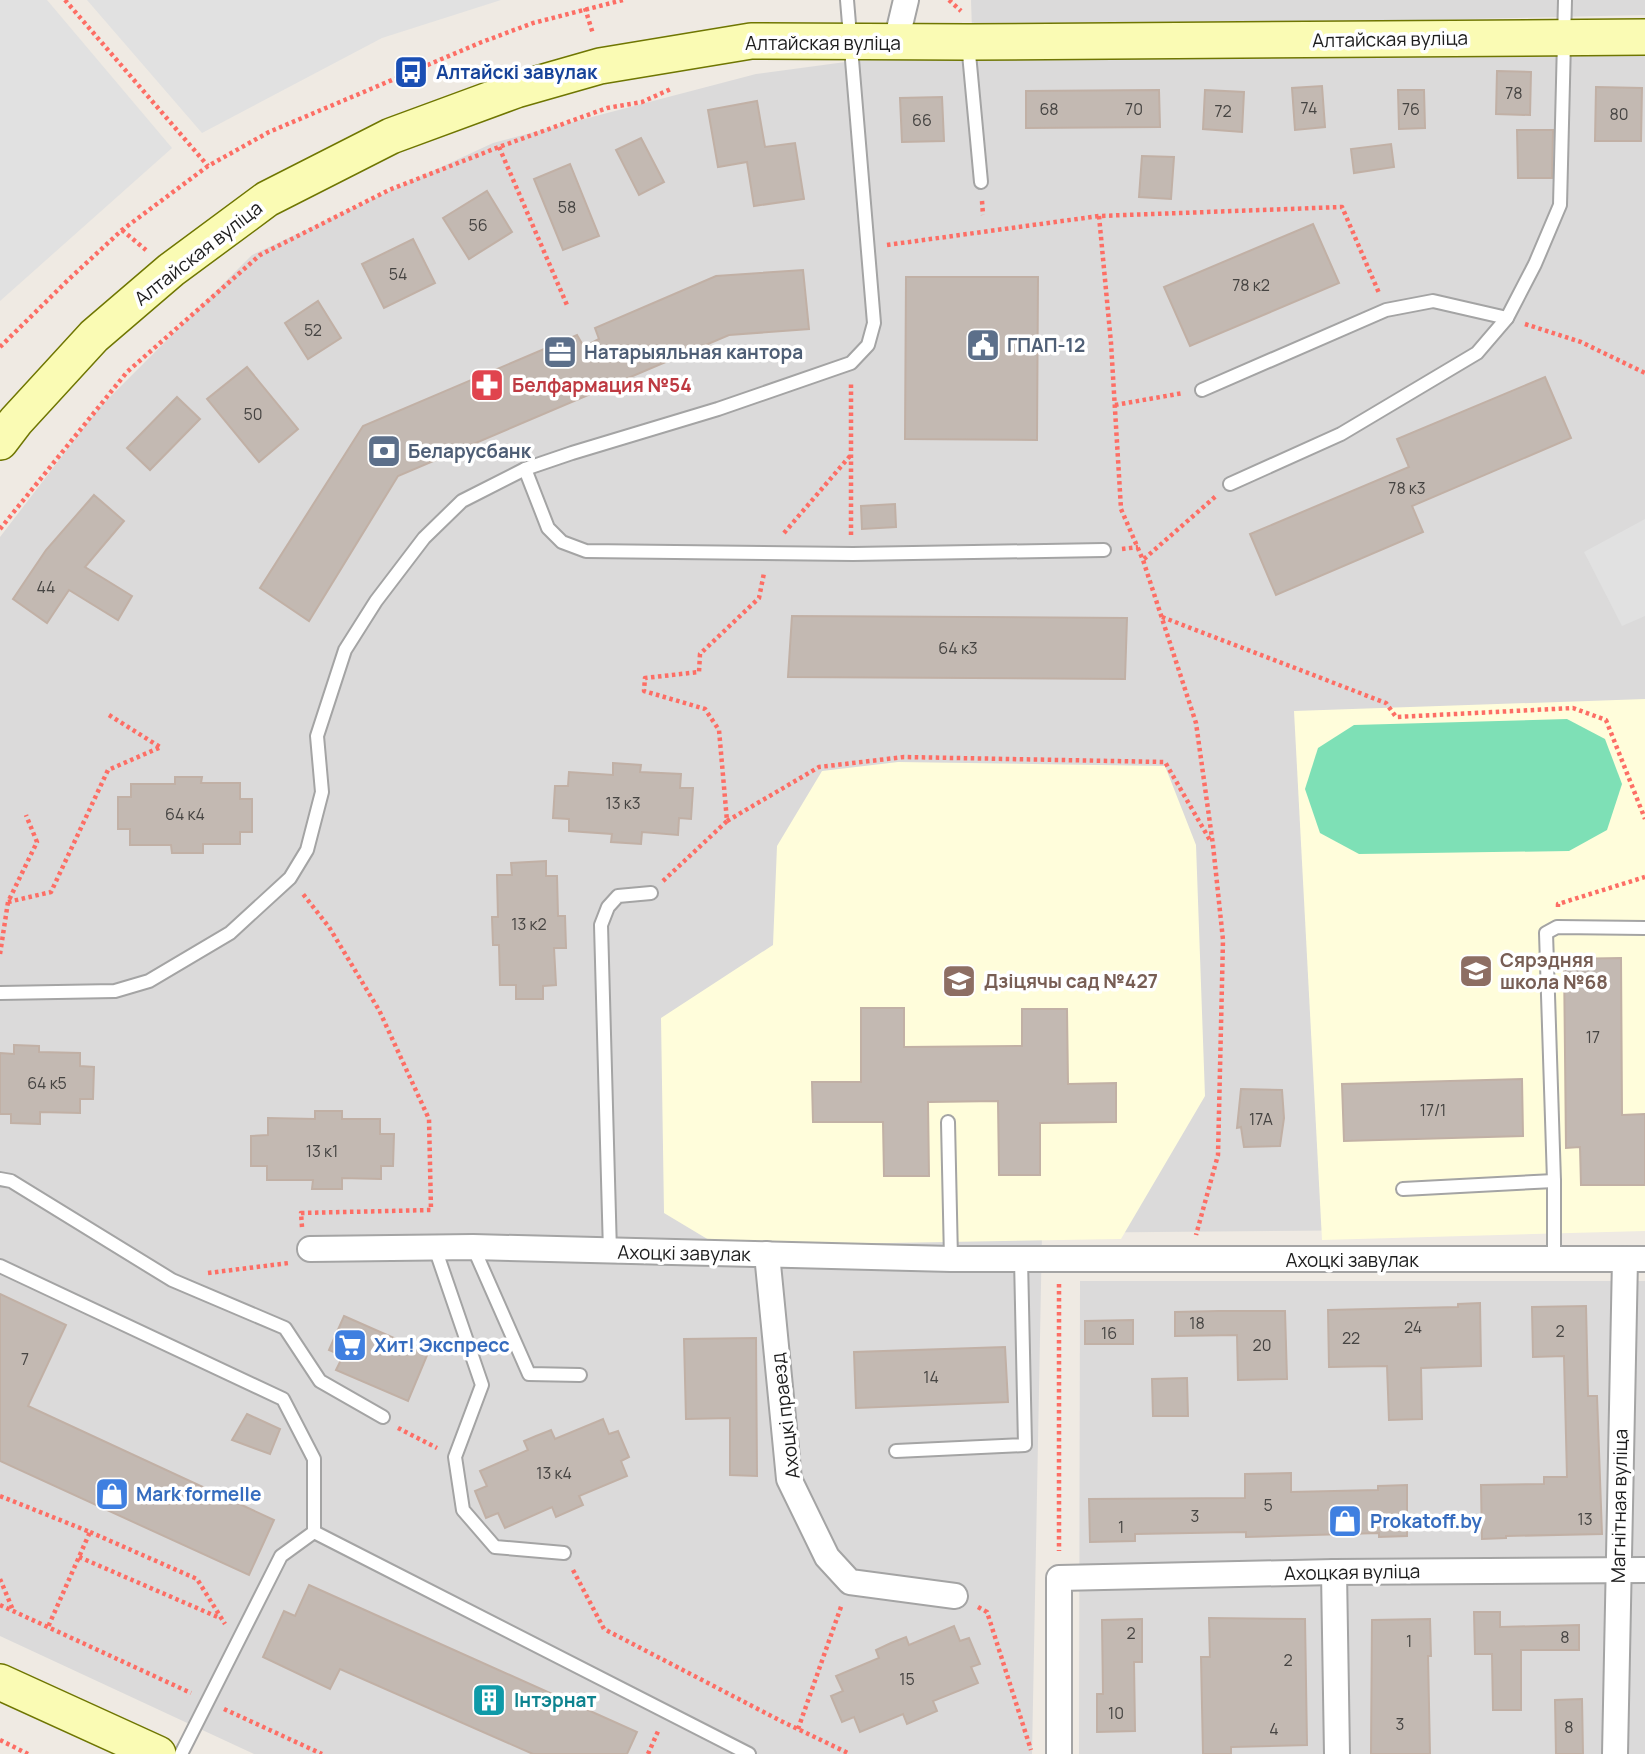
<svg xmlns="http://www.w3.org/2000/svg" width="1645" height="1754" font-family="Manrope,sans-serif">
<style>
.residential{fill:#dbdada}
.education{fill:#fffddb}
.pitch{fill:#7ee0b6}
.parking{fill:#e1e1e1}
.building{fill:#c3b9b2;stroke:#c1b0a5;stroke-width:2}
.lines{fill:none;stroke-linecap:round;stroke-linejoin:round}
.lane-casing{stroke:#a4a4a4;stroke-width:16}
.street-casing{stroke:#a4a4a4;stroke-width:28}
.secondary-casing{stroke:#6f7602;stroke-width:38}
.path{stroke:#fd6e65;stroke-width:4.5;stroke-dasharray:3.5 3.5;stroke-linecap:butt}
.lane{stroke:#fff;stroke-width:12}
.street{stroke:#fff;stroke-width:24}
.secondary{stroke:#fafbb4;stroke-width:35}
.labels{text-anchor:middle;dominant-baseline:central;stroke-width:7;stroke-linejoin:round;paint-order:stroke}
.number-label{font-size:16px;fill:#464442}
.street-label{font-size:19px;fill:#1d1d1d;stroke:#fff}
.transit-label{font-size:19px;font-weight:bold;fill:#164399;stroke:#fff;text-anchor:start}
.service-label{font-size:19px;font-weight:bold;fill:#4e5e75;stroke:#fff;text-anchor:start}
.health-label{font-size:19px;font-weight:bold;fill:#be3a42;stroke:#fff;text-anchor:start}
.education-label{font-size:19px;font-weight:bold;fill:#785e54;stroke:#fff;text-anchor:start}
.shop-label{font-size:19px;font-weight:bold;fill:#366cbe;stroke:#fff;text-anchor:start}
.culture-label{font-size:19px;font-weight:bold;fill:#0d838f;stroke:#fff;text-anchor:start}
</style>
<rect width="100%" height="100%" fill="#efeae3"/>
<g class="residential">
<path d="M971 0H1645V15L972 30Z"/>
<path d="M1645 53V1228L1042 1233 1032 1754H254L0 1636V537L99 408 252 255 493 143 756 74 875 58Z"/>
<path d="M1080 1281H1645V1754H1079Z"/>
</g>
<g class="education">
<path d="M1645 699V1231L1322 1240 1294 711Z"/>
<path d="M898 762 1165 766 1196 845 1205 1096 1121 1239 719 1246 664 1213 661 1018 773 945 777 846 822 771Z"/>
</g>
<path class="pitch" d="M1567 719 1605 739 1622 784 1607 830 1569 851 1359 854 1320 833 1305 789 1318 748 1354 725Z"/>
<g class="parking">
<path d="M0 0H47L172 148 0 301Z"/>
<path d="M87 0H501L382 38 202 133Z"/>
<path d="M1645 519V616L1622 626 1584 552Z"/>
</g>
<g class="building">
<path d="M1497 71 1531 72 1530 115 1496 114Z"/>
<path d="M1322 86 1325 127 1295 130 1292 88Z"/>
<path d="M1596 87 1642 88 1641 141H1595Z"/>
<path d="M1159 90 1160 127 1026 128V91Z"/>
<path d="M1205 90 1244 92 1242 132 1203 129Z"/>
<path d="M1398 90H1424L1425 128 1399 129Z"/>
<path d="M942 97 944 141 902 142 900 98Z"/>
<path d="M757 101 765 147 795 143 804 199 754 206 747 162 718 167 708 110Z"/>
<path d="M1517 130H1553L1552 178H1518Z"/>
<path d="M641 138 664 182 639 195 616 150Z"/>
<path d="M1391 144 1394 167 1354 173 1351 149Z"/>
<path d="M1142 156 1174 157 1171 199 1139 197Z"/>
<path d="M570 164 599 236 563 250 534 179Z"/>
<path d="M487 191 512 232 469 259 443 218Z"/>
<path d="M1313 224 1339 283 1190 346 1164 287Z"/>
<path d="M413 239 435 283 384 308 362 264Z"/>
<path d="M803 270 809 329 729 335 398 476 309 621 260 588 363 426 577 335 584 347 599 339 595 328 716 276Z"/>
<path d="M906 277H1038L1037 440 905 439Z"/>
<path d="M318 301 341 338 308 359 285 323Z"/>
<path d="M247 367 298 429 259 462 207 399Z"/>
<path d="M1545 377 1571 438 1412 506 1423 532 1276 595 1250 534 1409 467 1397 439Z"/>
<path d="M177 397 200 419 150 470 127 448Z"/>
<path d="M94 495 124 521 85 567 132 596 118 620 69 590 47 623 13 599 46 550Z"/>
<path d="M895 504 896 527 862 529 861 506Z"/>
<path d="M792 616 1127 618 1125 679 788 677Z"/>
<path d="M613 763 641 765 640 772 681 774 680 788H693L691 819 679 818 678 835 642 832 641 844 611 842 612 834 569 831V819L553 818 555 786H568L569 772 613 775Z"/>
<path d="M175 777H202L201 783H240V799H252V832H240V844H203V853H172L171 845H130V829H118V797H131V784H175Z"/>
<path d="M546 861V876H557L558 916H565L566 948H554L556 985 543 986V999H516V985H500L499 945H493L492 917H498L497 875H512L511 863Z"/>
<path d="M1621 958 1622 1115 1645 1114V1185H1581L1580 1147 1566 1148 1564 959Z"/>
<path d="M861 1008H904V1047L1022 1046V1009H1067L1068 1084 1116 1083V1122L1040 1123V1175H999L998 1101 928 1102 929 1176H884L883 1122H813L812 1082H861Z"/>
<path d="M14 1045 39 1046V1052L80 1053V1066L94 1067 93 1099H80V1113L40 1112V1124L11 1123V1114H0V1053L14 1054Z"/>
<path d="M1522 1079 1523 1136 1344 1141 1342 1084Z"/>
<path d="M1241 1089 1282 1090 1284 1118 1280 1146 1244 1147 1241 1127 1237 1128Z"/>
<path d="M315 1111H342V1119H380V1134H394L393 1166H381V1179L342 1178V1189H312L313 1180H267V1166H251V1136L268 1135V1118L315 1119Z"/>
<path d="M0 1294 66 1325 28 1406 274 1520 249 1575 0 1461Z"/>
<path d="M1480 1303 1481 1366 1421 1368 1422 1419 1389 1420 1387 1366 1329 1367 1328 1310 1458 1307V1304Z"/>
<path d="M1586 1306 1588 1396H1597L1602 1534 1506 1536V1538L1482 1539 1481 1485 1544 1484V1477H1567L1564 1356 1533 1357 1532 1307Z"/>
<path d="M1219 1311H1285L1287 1379 1238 1380 1237 1335 1175 1336V1312Z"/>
<path d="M344 1316 428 1353 408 1401 336 1370 343 1356 329 1350Z"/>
<path d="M1133 1320V1344H1085V1321Z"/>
<path d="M756 1338 757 1476 730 1475V1418L686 1419 684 1339Z"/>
<path d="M1005 1347 1008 1402 856 1408 854 1352Z"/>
<path d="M1187 1378 1188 1416H1153L1152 1379Z"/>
<path d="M247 1414 280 1429 270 1454 232 1440Z"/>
<path d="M603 1419 609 1434 618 1431 629 1457 621 1461 627 1476 579 1496 583 1505 556 1517 552 1507 505 1528 498 1513 486 1518 475 1491 487 1486 480 1471 528 1450 524 1441 536 1436 551 1430 555 1439Z"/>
<path d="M1291 1473V1492L1378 1490V1486L1407 1485V1536L1379 1537V1533L1246 1537V1532L1135 1534V1541L1090 1542 1089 1499 1245 1498V1474Z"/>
<path d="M309 1585 637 1732 627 1754H533L340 1669 330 1689 263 1657 284 1611 295 1616Z"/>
<path d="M1474 1612H1500V1627L1579 1625V1650H1521V1710H1493L1492 1654H1475Z"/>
<path d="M1209 1618 1305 1619 1307 1745 1231 1747V1754H1203L1201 1657H1210Z"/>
<path d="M1142 1619V1662H1134L1135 1731 1097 1732V1694H1103L1102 1620Z"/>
<path d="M1430 1619 1431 1656H1428L1430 1754H1371L1372 1620Z"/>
<path d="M954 1626 960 1641 969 1638 980 1664 971 1667 978 1683 933 1701 937 1711 907 1724 903 1714 860 1732 854 1717 842 1722 831 1696 843 1691 836 1676 879 1658 876 1650 891 1643 906 1637 909 1645Z"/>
<path d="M1582 1699 1583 1754H1556L1555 1700Z"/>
</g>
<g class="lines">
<g class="lane-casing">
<g id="lane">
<path d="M968 43 981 182"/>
<path d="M1202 390 1386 310 1433 301 1507 318"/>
<path d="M525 469 548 528 562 542 586 551 853 554 1104 550"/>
<path d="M1230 484 1341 434 1477 353 1507 318 1535 264 1560 205 1565 0"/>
<path d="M0 993 115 991 149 981 230 933 290 878 307 850 322 792 317 736 345 650 376 601 424 538 462 501 525 469 572 453 718 409 851 363 868 345 874 323 847 0"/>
<path d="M948 1122 951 1259"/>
<path d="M0 1179 11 1181 172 1280 285 1328 320 1381 383 1417"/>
<path d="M1403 1189 1554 1181"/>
<path d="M473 1247 529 1374 580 1375"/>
<path d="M435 1248 482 1385 455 1457 463 1510 495 1547 564 1553"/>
<path d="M610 1252 601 925 608 907 618 896 651 893"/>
<path d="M1554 1260V1181L1546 933 1557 927 1645 928"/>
<path d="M0 1266 283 1399 314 1459V1532L749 1754"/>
<path d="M896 1451 1025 1445 1021 1259"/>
<path d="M181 1754 281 1556 314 1532"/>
</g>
</g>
<g class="street-casing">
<g id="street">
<path d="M896 42 906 0"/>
<path d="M310 1249 473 1247 951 1259H1645"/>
<path d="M767 1254 789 1479 827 1557 850 1582 955 1596"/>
<path d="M1334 1572 1337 1754"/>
<path d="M1059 1754V1578L1334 1572 1645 1570"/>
<path d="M1615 1754 1625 1259"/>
</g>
</g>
<g class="secondary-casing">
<g id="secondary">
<path d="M0 442 16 421 94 336 171 270 267 199 391 136 516 90 600 66 751 41 968 42 1645 37"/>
<path d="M0 1682 158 1754"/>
</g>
</g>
<g class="path">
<path d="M65 0 208 166"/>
<path d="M949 0 961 11"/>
<path d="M585 8 593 34"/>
<path d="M499 147 567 305"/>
<path d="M982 201 983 215"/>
<path d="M1099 216 1111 343 1121 509 1143 560 1196 723 1213 845 1223 940 1218 1155 1196 1235"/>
<path d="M122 230 146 250"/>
<path d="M887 245 1099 216 1342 207 1379 293"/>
<path d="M1525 324 1581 342 1645 373"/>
<path d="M0 347 68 280 122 230 208 166 269 132 482 42 533 23 623 0"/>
<path d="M1115 405 1183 393"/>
<path d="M0 529 127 372 260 255 389 190 499 147 607 108 642 102 673 88"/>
<path d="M784 533 850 456"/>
<path d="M851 535V383"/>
<path d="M1122 549 1138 547"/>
<path d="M1144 559 1216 496"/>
<path d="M1162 617 1386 703 1396 717 1573 708 1606 720 1645 819"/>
<path d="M109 715 160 747"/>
<path d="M727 821 819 767 904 757 1165 762 1211 842"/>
<path d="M663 881 727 821 719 730 705 709 644 691 645 678 699 672 700 654 759 598 764 573"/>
<path d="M8 902 51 892 108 770 161 747"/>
<path d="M1558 907V904L1645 877"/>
<path d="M0 954 8 902 37 842 26 815"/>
<path d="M302 1227 301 1213 431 1210 429 1119 379 1010 329 927 303 894"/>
<path d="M208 1273 289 1263"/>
<path d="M1059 1284V1551"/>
<path d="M398 1428 437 1448"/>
<path d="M0 1496 90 1532 48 1627"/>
<path d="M90 1532 197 1579 225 1624"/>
<path d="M79 1557 220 1618"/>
<path d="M573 1570 604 1629 779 1720 850 1754"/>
<path d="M0 1579 13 1610"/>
<path d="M0 1605 191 1693"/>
<path d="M978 1607 987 1612 1031 1750"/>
<path d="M224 1709 322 1754"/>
<path d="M798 1729 842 1604"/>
<path d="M0 1740 28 1754"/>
<path d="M648 1754 659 1729"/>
</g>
<use href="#lane" class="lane"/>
<use href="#street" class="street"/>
<use href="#secondary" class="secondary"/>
</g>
<defs>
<g id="bus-square" transform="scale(1.75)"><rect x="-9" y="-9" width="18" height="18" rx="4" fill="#1a4fb4" stroke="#fff"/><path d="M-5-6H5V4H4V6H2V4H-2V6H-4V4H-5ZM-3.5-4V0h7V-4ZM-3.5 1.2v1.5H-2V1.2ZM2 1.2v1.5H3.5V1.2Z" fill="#fff"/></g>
<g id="civic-square" transform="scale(1.75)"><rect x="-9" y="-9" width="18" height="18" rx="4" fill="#5c6f8a" stroke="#fff"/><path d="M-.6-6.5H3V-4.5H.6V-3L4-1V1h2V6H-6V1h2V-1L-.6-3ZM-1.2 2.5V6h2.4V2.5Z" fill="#fff"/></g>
<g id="office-square" transform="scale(1.75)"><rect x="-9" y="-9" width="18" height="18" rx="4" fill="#5c6f8a" stroke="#fff"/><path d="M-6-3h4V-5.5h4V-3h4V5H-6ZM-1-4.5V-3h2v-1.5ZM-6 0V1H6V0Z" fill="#fff"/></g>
<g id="pharmacy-square" transform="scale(1.75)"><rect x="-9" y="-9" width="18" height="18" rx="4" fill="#e0444e" stroke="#fff"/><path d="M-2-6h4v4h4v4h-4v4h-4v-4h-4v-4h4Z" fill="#fff"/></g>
<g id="bank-square" transform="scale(1.75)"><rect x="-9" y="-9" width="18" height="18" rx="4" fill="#5c6f8a" stroke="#fff"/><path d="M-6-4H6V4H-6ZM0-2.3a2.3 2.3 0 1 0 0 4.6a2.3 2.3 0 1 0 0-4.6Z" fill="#fff"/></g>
<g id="school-square" transform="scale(1.75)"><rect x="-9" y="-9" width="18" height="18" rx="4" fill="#8d6e63" stroke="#fff"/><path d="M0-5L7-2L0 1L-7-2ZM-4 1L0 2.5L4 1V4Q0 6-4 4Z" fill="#fff"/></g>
<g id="supermarket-square" transform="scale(1.75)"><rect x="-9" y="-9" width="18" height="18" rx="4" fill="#3f7fe0" stroke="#fff"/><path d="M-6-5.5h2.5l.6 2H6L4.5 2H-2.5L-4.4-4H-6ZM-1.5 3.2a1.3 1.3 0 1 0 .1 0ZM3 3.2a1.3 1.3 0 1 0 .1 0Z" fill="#fff"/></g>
<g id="shop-square" transform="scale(1.75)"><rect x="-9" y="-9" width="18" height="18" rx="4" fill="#3f7fe0" stroke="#fff"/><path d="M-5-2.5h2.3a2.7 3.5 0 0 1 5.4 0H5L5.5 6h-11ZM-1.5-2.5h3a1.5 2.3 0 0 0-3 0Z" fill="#fff"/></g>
<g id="building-square" transform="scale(1.75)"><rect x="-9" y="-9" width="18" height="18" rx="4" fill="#0f9aa8" stroke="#fff"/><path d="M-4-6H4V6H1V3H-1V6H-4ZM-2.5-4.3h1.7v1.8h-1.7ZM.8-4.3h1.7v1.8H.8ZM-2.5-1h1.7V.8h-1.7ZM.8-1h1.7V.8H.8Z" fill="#fff"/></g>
</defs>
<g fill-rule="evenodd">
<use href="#bus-square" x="411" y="72"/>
<use href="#civic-square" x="983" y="345"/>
<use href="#office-square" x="560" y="352"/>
<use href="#pharmacy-square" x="487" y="385"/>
<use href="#bank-square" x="384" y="451"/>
<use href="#school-square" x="1476" y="971"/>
<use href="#school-square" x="959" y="981"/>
<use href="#supermarket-square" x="350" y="1345"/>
<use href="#shop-square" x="112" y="1494"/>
<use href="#shop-square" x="1345" y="1521"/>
<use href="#building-square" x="489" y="1700"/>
</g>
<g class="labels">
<g class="number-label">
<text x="1514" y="93">78</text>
<text x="1309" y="108">74</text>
<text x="1049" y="109">68</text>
<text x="1134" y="109">70</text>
<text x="1411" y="109">76</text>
<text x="1223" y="111">72</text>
<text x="1619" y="114">80</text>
<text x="922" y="120">66</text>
<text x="567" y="207">58</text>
<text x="478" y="225">56</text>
<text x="398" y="274">54</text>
<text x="1251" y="285">78 к2</text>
<text x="313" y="330">52</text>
<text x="253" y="414">50</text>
<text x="1407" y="488">78 к3</text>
<text x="46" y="587">44</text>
<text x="958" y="648">64 к3</text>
<text x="623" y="803">13 к3</text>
<text x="185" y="814">64 к4</text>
<text x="529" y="924">13 к2</text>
<text x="1593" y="1037">17</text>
<text x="47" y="1083">64 к5</text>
<text x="1433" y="1110">17/1</text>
<text x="1261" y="1119">17А</text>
<text x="322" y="1151">13 к1</text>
<text x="1197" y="1323">18</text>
<text x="1413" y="1327">24</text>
<text x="1560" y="1331">2</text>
<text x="1109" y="1333">16</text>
<text x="1351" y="1338">22</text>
<text x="1262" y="1345">20</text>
<text x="25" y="1359">7</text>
<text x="931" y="1377">14</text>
<text x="554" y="1473">13 к4</text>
<text x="1268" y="1505">5</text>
<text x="1195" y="1516">3</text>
<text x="1585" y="1519">13</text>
<text x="1121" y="1527">1</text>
<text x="1131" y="1633">2</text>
<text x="1565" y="1637">8</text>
<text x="1409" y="1641">1</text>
<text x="1288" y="1660">2</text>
<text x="907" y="1679">15</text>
<text x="1116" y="1713">10</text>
<text x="1400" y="1724">3</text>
<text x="1569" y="1727">8</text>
<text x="1274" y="1729">4</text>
</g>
<g class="street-label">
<text transform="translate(1390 39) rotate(-1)">Алтайская вуліца</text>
<text x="823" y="43">Алтайская вуліца</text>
<text transform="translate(198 253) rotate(-38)">Алтайская вуліца</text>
<text transform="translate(684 1253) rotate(1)">Ахоцкі завулак</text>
<text x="1352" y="1260">Ахоцкі завулак</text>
<text transform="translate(785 1416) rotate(-97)">Ахоцкі праезд</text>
<text transform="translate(1619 1506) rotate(-89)">Магнітная вуліца</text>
<text transform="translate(1352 1572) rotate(-1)">Ахоцкая вуліца</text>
</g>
<g class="transit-label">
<text x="436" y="72">Алтайскі завулак</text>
</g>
<g class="service-label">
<text x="1007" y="345">ГПАП-12</text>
<text x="584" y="352">Натарыяльная кантора</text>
<text x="408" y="451">Беларусбанк</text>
</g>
<g class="health-label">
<text x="512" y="385">Белфармация №54</text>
</g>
<g class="education-label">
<text x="1500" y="960">Сярэдняя<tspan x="1500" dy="22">школа №68</tspan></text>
<text x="984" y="981">Дзіцячы сад №427</text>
</g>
<g class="shop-label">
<text x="374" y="1345">Хит! Экспресс</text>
<text x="136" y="1494">Mark formelle</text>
<text x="1370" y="1521">Prokatoff.by</text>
</g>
<g class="culture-label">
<text x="514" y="1700">Інтэрнат</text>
</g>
</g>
</svg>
